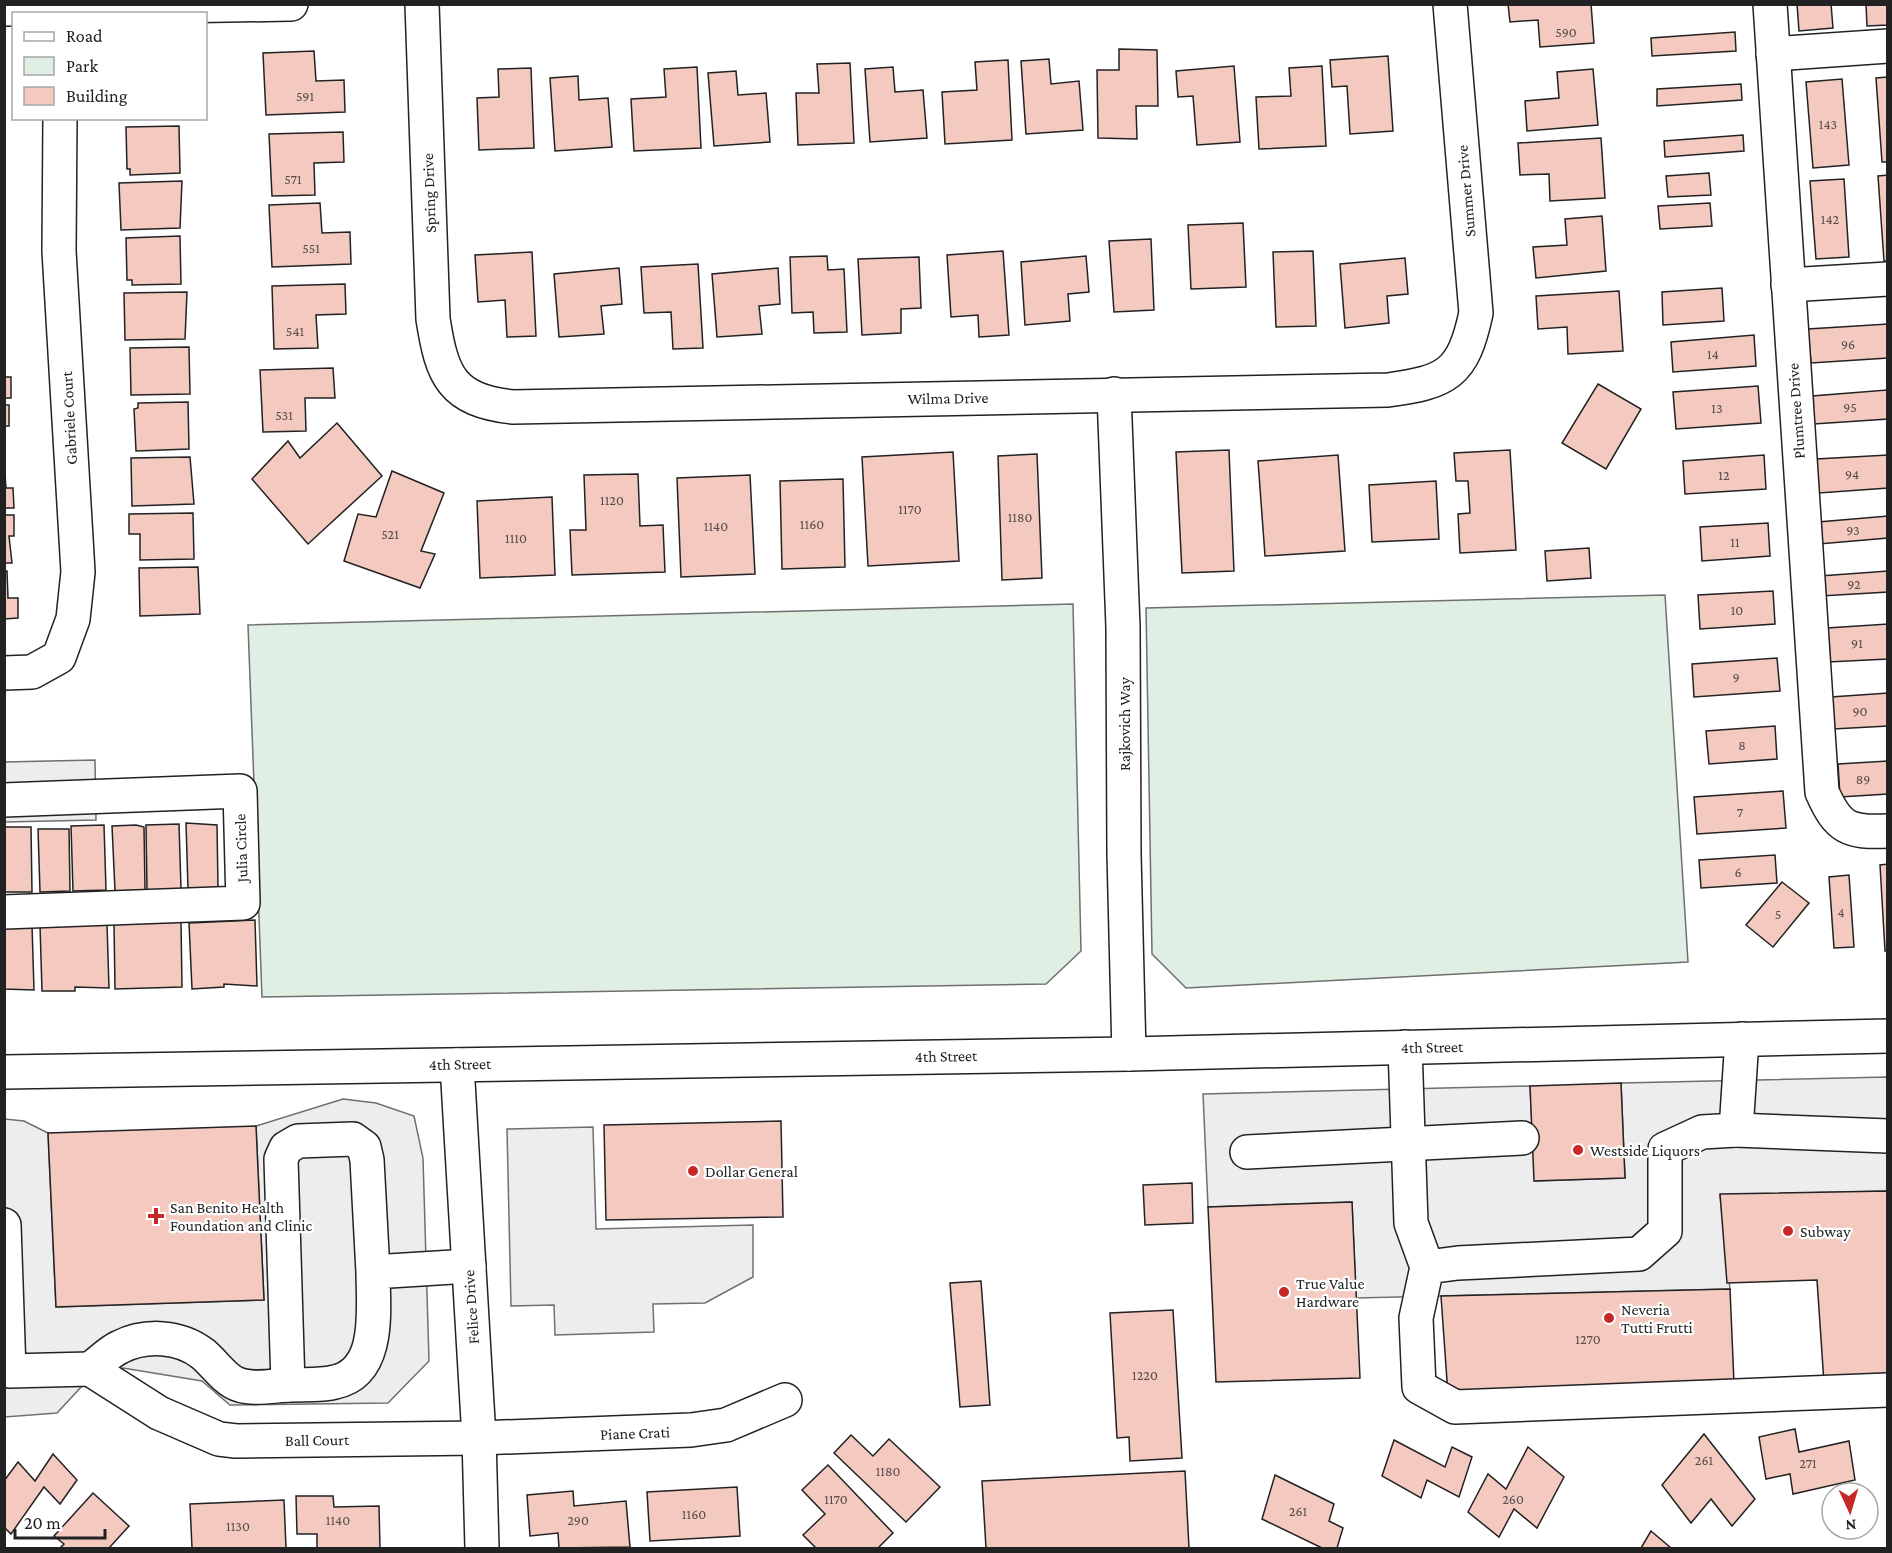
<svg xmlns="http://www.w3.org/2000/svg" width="1892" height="1553" font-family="'Crimson Pro',serif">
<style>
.green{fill:#e0efe3;stroke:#6f6f6f;stroke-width:1.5}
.parking{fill:#ededed;stroke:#6f6f6f;stroke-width:1.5}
.building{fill:#f3c9c0;stroke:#222;stroke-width:1.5}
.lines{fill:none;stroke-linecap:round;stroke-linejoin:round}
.minor-casing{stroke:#222;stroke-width:36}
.major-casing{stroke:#222;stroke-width:36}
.minor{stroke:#fff;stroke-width:33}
.major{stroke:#fff;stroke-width:33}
.poi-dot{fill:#c62828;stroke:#fff;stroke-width:2}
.labels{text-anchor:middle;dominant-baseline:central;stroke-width:4.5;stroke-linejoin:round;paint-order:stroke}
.number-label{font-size:14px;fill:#564c4a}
.street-label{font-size:16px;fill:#222;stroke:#fff}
.poi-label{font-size:16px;fill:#222;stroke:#fff;text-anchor:start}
</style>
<rect width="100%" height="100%" fill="#fff"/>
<g class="green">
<path d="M1665 595 1688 962 1186 988 1152 954 1146 608Z"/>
<path d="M1073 604 1081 951 1046 984 262 997 248 625Z"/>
</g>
<g class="parking">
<path d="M95 760 96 820 5 822 4 762Z"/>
<path d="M1887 1077V1191L1720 1195 1730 1289 1356 1298 1352 1202 1208 1207 1203 1094 1530 1086 1535 1181 1625 1178 1621 1083Z"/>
<path d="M343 1099 376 1103 414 1116 423 1158 429 1361 388 1403 230 1405 202 1381 123 1368 83 1385 57 1413 5 1417V1119L24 1121 48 1133 56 1307 264 1300 256 1126Z"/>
<path d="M593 1127 596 1229 753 1225V1277L705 1303 653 1304 654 1332 555 1335 554 1305 511 1306 507 1129Z"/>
</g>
<g class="building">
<path d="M1508 4H1591L1594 43 1540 47 1538 20 1510 22Z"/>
<path d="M1797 4H1831L1833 28 1799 31Z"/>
<path d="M1866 4H1888V25L1867 26Z"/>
<path d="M1735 32 1736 51 1652 56 1651 38Z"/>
<path d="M1119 49 1157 50 1158 106H1136L1137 139 1098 138 1097 70H1119Z"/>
<path d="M314 51 316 81 344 80 345 112 266 115 263 53Z"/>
<path d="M1388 56 1393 131 1350 134 1347 86 1332 87 1330 60Z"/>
<path d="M1049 59 1051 84 1079 81 1083 130 1026 134 1021 61Z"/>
<path d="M1008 60 1012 140 945 144 942 92 977 90 975 62Z"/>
<path d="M850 63 854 143 798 145 796 93H819L817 64Z"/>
<path d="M1234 66 1240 142 1197 145 1193 96 1178 97 1176 71Z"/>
<path d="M1322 66 1326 146 1259 149 1256 97 1291 96 1289 68Z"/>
<path d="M697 67 701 148 634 151 631 99 666 97 664 69Z"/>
<path d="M893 67 895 92 923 90 927 138 870 142 865 69Z"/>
<path d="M531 68 534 148 479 150 477 98 499 97 498 69Z"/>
<path d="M1593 69 1598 125 1527 131 1525 101 1559 98 1557 72Z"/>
<path d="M736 71 738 95 766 93 770 142 714 146 708 73Z"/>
<path d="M578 76 579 100 608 98 612 147 555 151 550 78Z"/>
<path d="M1888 77V162H1882L1876 78Z"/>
<path d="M1842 79 1849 165 1813 168 1806 82Z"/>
<path d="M1741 84 1742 100 1657 106V89Z"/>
<path d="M179 126 180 173 130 175V169H127L126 127Z"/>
<path d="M343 132 344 162 314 163 315 195 272 196 269 134Z"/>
<path d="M1743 135 1744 151 1665 157 1664 141Z"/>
<path d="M1601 138 1605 198 1550 201 1549 174 1520 175 1518 143Z"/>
<path d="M1709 173 1711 195 1668 197 1666 176Z"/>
<path d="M1888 175V261H1884L1878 176Z"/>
<path d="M1844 179 1849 257 1816 259 1810 181Z"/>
<path d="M182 181 180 228 121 230 119 183Z"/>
<path d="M320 203 322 233 350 232 351 264 272 267 269 205Z"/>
<path d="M1710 203 1712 226 1660 229 1658 206Z"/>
<path d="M1602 216 1606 271 1536 278 1533 247 1567 245 1565 219Z"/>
<path d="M1243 223 1246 287 1191 289 1188 225Z"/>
<path d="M180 236 181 284 132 285V280H127L126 238Z"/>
<path d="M1151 239 1154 310 1114 312 1109 241Z"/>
<path d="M1003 251 1009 335 979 337 978 315 951 317 947 255Z"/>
<path d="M1313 251 1316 326 1276 327 1273 252Z"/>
<path d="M532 252 536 336 507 337 505 300 478 302 475 255Z"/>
<path d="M827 256 828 270 844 269 847 332 814 333 813 312 792 313 790 257Z"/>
<path d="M1086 256 1089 292 1068 294 1070 321 1025 325 1021 262Z"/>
<path d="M919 257 921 308 901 309V333L862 335 858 259Z"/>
<path d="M1405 258 1408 294 1387 296 1389 323 1345 328 1340 264Z"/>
<path d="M698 264 703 348 673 349 671 312 644 313 641 267Z"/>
<path d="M619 268 622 304 601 306 604 334 559 337 554 274Z"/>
<path d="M778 268 780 304 759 306 762 334 717 337 712 274Z"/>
<path d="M345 284 346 314 316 315 318 348 274 349 272 286Z"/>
<path d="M1722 288 1724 321 1663 325 1662 292Z"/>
<path d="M1619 291 1623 351 1568 354 1567 327 1538 329 1536 296Z"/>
<path d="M187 292 185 339 125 340 124 293Z"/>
<path d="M1888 324V358L1811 363 1808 329Z"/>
<path d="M1754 335 1756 366 1673 372 1671 342Z"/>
<path d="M189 347 190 394 131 395 130 348Z"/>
<path d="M333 368 335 398H305L306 431 263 432 260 370Z"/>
<rect x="4" y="377" width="7" height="21"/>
<path d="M1598 384 1641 409 1606 469 1562 443Z"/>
<path d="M1758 386 1761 423 1676 429 1673 392Z"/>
<path d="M1887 390 1888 419 1814 424 1812 396Z"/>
<path d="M188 402 189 449 136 451 134 409 138 408V403Z"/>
<rect x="4" y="405" width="5" height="21"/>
<path d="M337 423 382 476 308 544 252 479 288 441 300 458Z"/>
<path d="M1229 450 1234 571 1182 573 1176 452Z"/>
<path d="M1510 450 1516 550 1460 553 1458 514 1470 513 1468 481H1456L1454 453Z"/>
<path d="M953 452 959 561 868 566 862 457Z"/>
<path d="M1037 454 1042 578 1002 580 998 456Z"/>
<path d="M1338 455 1345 551 1265 556 1258 461Z"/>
<path d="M1764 455 1766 489 1685 494 1683 461Z"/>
<path d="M1888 455V488L1819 493 1816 459Z"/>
<path d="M190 457 194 504 132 506 131 458Z"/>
<path d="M4 460 6 488H13L14 508H4Z"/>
<path d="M392 471 444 493 421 551 435 554 420 588 344 561 358 514 376 517Z"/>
<path d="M638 474 640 526 663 525 665 572 572 575 570 530H586L584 475Z"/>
<path d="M750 475 755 574 681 577 677 478Z"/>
<path d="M843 479 845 567 782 569 780 481Z"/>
<path d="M1436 481 1439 539 1372 542 1369 485Z"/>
<path d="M552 497 555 575 480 578 477 501Z"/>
<path d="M193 513 194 559 140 560V534H129V514Z"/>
<path d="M4 515H14V536H9L12 563H4Z"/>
<path d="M1888 516V538L1819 544 1818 522Z"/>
<path d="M1768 523 1770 556 1702 561 1700 527Z"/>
<path d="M1589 548 1591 578 1547 581 1545 551Z"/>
<path d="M198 567 200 614 140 616 139 568Z"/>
<path d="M4 571H7L8 598H18V618L4 619Z"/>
<path d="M1888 571V592L1821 596 1820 576Z"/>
<path d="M1773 591 1775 624 1700 629 1698 595Z"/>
<path d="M1888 624V659L1828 662 1827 628Z"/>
<path d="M1777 658 1780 691 1694 697 1692 664Z"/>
<path d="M1888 693V726L1833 729 1831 697Z"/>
<path d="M1775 726 1777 759 1709 764 1706 731Z"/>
<path d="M1888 761V794L1840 797 1838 764Z"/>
<path d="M1783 791 1786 828 1697 834 1694 797Z"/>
<path d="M186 823 217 825 218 887 188 889Z"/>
<path d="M179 824 181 889 147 890 146 825Z"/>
<path d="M104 825 106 890 73 891 71 826Z"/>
<path d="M136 825 144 827 145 890 115 891 112 826Z"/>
<path d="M4 827H31L32 892H4Z"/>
<path d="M38 829H69L70 891 40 892Z"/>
<path d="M1775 855 1777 883 1701 888 1699 860Z"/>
<path d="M1888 864V951H1885L1880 865Z"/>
<path d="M1849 875 1854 947 1834 948 1829 877Z"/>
<path d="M1782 882 1809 903 1773 947 1746 925Z"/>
<path d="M255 920 257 986 224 984V987L192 989 189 923Z"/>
<path d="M181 922 182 987 115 989 114 924Z"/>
<path d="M107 924 109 988 75 987V991H42L40 925Z"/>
<path d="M32 925 34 990 4 989V926Z"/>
<path d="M1621 1083 1625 1178 1534 1181 1530 1086Z"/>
<path d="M781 1121 783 1217 606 1220 604 1125Z"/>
<path d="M256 1126 264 1300 56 1307 48 1133Z"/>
<path d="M1192 1183 1193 1223 1145 1225 1143 1185Z"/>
<path d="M1888 1191V1378L1824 1383 1817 1280 1727 1283 1720 1194Z"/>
<path d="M1352 1202 1360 1378 1216 1382 1208 1207Z"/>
<path d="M981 1281 990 1405 960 1407 950 1283Z"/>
<path d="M1730 1289 1734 1383 1448 1395 1441 1296Z"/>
<path d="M1173 1310 1182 1458 1130 1461 1129 1437 1117 1438 1110 1313Z"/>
<path d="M1795 1429 1799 1452 1849 1441 1855 1480 1793 1494 1790 1474 1766 1479 1759 1437Z"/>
<path d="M1704 1434 1755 1499 1732 1526 1711 1499 1691 1523 1662 1485Z"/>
<path d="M851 1435 873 1456 889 1439 940 1487 906 1522 834 1453Z"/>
<path d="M1394 1440 1445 1467 1452 1447 1472 1457 1459 1497 1427 1480 1421 1498 1382 1476Z"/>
<path d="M1528 1447 1564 1477 1537 1528 1514 1509 1499 1537 1468 1512 1488 1474 1506 1489Z"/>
<path d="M53 1454 77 1480 60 1504 44 1487 11 1534 4 1527V1481L18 1462 35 1481Z"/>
<path d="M828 1465 893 1533 878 1548H816L803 1535 825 1514 802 1490Z"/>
<path d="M1185 1471 1189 1548H986L982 1481Z"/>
<path d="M1275 1475 1334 1504 1329 1521 1343 1528 1337 1548H1322L1262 1519Z"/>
<path d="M737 1487 740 1536 650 1541 647 1492Z"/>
<path d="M573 1491 574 1506 626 1501 630 1547 559 1548 558 1533 530 1536 527 1495Z"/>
<path d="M93 1493 129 1526 109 1548H60L64 1544 54 1536Z"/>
<path d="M296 1496H333L334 1507 379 1506 380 1548H317V1534H297Z"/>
<path d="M284 1500 286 1548H192L190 1504Z"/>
<path d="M1651 1531 1671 1548H1641Z"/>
</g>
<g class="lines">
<g class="minor-casing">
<g id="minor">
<path d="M422 4 433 319C442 376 451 400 513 407L1388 390C1447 382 1463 374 1476 313L1450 4"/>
<path d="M1770 4 1822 792C1838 828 1848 833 1888 831"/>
<path d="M4 9 291 4"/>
<path d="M1773 54 1888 46"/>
<path d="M1788 285 1888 279"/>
<path d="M1114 394 1123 627 1124 854 1129 1054"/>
<path d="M4 673 32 672 59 657 73 619 78 572 59 251 60 118"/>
<path d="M4 800 240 791 243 903 4 912"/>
<path d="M1742 1039 1736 1130 1702 1132 1665 1149V1231L1639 1254 1458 1263 1427 1267 1416 1318 1419 1387 1455 1407 1888 1390"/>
<path d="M1405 1047 1411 1223 1427 1267"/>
<path d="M457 1065 479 1438 482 1548"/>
<path d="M1736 1130 1888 1136"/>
<path d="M1247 1152 1522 1138"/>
<path d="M4 1225 9 1371 90 1369 159 1413 219 1439 236 1441 479 1438 691 1430 726 1425 785 1400"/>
<path d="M373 1272 367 1160 364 1147 353 1139 298 1141 286 1148 281 1159 288 1385C303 1384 320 1386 335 1382 382 1372 373 1307 373 1272L469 1266"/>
<path d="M90 1369C100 1362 109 1352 120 1347 146 1334 180 1336 203 1354 213 1362 222 1376 233 1382 248 1391 271 1386 288 1385"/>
</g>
</g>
<g class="major-casing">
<path id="major" d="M4 1072 1129 1054 1888 1036"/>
</g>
<use href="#minor" class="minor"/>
<use href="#major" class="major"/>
</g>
<g class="poi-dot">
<circle cx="1578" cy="1150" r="6"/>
<circle cx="693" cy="1171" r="6"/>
<path d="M153 1207h6v6h6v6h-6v6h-6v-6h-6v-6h6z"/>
<circle cx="1788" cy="1231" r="6"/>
<circle cx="1284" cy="1292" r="6"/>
<circle cx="1609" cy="1318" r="6"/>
</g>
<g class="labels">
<g class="number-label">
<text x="1566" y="32">590</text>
<text x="305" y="96">591</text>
<text x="1828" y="124">143</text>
<text x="293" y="179">571</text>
<text x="1830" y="219">142</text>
<text x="311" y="248">551</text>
<text x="295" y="331">541</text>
<text x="1848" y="344">96</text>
<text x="1713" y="354">14</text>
<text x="1850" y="407">95</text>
<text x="1717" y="408">13</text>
<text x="284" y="415">531</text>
<text x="1852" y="474">94</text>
<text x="1724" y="475">12</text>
<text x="612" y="500">1120</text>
<text x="910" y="509">1170</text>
<text x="1020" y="517">1180</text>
<text x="812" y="524">1160</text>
<text x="716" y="526">1140</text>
<text x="1853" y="530">93</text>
<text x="390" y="534">521</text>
<text x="516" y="538">1110</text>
<text x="1735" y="542">11</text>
<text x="1854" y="584">92</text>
<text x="1737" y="610">10</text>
<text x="1857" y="643">91</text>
<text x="1736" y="677">9</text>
<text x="1860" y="711">90</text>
<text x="1742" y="745">8</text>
<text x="1863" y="779">89</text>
<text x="1740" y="812">7</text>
<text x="1738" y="872">6</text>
<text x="1841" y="912">4</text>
<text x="1778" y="914">5</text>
<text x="1588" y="1339">1270</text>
<text x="1145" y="1375">1220</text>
<text x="1704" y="1460">261</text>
<text x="1808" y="1463">271</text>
<text x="888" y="1471">1180</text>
<text x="836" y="1499">1170</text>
<text x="1513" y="1499">260</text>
<text x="1298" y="1511">261</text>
<text x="694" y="1514">1160</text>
<text x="338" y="1520">1140</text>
<text x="578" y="1520">290</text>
<text x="238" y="1526">1130</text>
</g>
<g class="street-label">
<text transform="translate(1466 191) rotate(-95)">Summer Drive</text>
<text transform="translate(429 193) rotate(-92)">Spring Drive</text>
<text transform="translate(948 398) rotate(-1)">Wilma Drive</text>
<text transform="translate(1796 411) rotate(-94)">Plumtree Drive</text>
<text transform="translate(69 418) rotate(-93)">Gabriele Court</text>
<text transform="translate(1124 724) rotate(-90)">Rajkovich Way</text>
<text transform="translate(241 848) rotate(-92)">Julia Circle</text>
<text transform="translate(1432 1047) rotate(-1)">4th Street</text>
<text transform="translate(946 1056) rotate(-1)">4th Street</text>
<text transform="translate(460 1064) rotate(-1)">4th Street</text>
<text transform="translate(471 1307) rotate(-94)">Felice Drive</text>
<text transform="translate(635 1433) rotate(-2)">Piane Crati</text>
<text transform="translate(317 1440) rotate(-1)">Ball Court</text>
</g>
<g class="poi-label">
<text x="1590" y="1150">Westside Liquors</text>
<text x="705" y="1171">Dollar General</text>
<text x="170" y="1207">San Benito Health<tspan x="170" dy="18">Foundation and Clinic</tspan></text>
<text x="1800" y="1231">Subway</text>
<text x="1296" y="1283">True Value<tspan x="1296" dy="18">Hardware</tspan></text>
<text x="1621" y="1309">Neveria<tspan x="1621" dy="18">Tutti Frutti</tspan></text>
</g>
</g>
<rect width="1892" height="1553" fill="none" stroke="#222222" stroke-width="12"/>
<rect x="12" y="12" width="195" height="108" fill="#ffffff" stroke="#a7a7a7" stroke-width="1.5"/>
<rect x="24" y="32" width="30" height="9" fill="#ffffff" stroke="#a7a7a7" stroke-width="1.5"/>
<text x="66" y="42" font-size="18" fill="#222222">Road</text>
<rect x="24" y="57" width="30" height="18" fill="#e0efe3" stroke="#a7a7a7" stroke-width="1.5"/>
<text x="66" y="72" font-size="18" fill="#222222">Park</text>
<rect x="24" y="87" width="30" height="18" fill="#f3c9c0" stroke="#a7a7a7" stroke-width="1.5"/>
<text x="66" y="102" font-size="18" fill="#222222">Building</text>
<g transform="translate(1850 1511) rotate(176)"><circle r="28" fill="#ffffff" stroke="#a7a7a7" stroke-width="1.5"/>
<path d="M0-4.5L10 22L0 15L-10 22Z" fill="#c62828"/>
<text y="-9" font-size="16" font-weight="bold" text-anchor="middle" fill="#222222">N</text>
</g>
<path d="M15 1529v9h90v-9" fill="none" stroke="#222222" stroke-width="3"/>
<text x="24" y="1529" font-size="18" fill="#222222" stroke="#ffffff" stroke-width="4.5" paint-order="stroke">20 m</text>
</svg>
